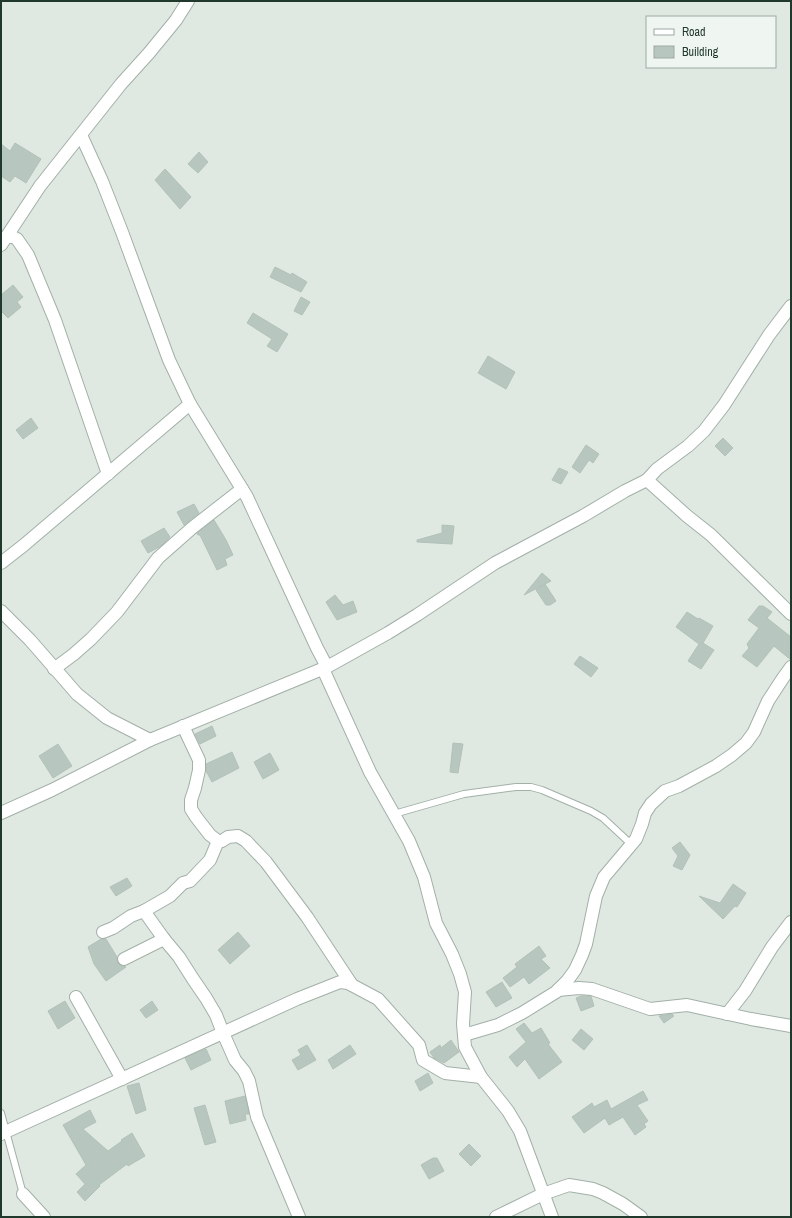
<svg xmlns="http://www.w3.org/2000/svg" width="792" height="1218" font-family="'Archivo Narrow',sans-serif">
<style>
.building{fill:#b7c6be;stroke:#b2c2b8}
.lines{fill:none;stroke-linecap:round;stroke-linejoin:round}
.service-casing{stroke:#a2b0a8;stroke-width:8}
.minor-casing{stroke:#a2b0a8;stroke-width:14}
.service{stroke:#fff;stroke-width:6}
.minor{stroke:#fff;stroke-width:12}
</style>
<rect width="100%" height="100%" fill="#dfe9e2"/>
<g class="building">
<path d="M15 143 41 159 26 183 15 176 10 182 1 176V144L10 151Z"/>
<path d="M199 152 208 162 198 173 188 164Z"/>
<path d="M165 169 191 197 180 209 155 180Z"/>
<path d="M275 267 291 275 292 273 307 282 301 292 270 277Z"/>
<path d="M13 285 23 297 17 302 21 307 8 318 1 311V295Z"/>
<path d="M301 297 310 302 302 315 294 311Z"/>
<path d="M253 313 288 334 277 352 267 346 272 339 247 323Z"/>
<path d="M488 356 515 372 506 389 478 373Z"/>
<path d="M31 418 38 428 23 439 16 430Z"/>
<path d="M723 438 733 448 725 456 715 446Z"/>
<path d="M586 445 599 454 593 463 589 460 580 473 572 467Z"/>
<path d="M559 468 568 472 561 484 552 480Z"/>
<path d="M194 504 199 513 184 525 177 512Z"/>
<path d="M214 520 226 540 233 555 225 559 227 565 217 570 200 535H198L197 533Z"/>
<path d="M442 525 454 526 452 544 417 542V540L442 533Z"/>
<path d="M164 528 170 537 161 546 148 553 141 541Z"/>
<path d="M542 573 551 581 524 595Z"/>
<path d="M545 584 556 601 550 605H546L536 590Z"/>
<path d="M335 595 343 605 353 601 357 612 337 620 326 602Z"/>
<path d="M759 606H763L772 612 767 618 791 637V660L774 646 757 667 742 656 749 648 747 644 759 628 748 620Z"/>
<path d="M687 612 698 619 699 618 713 626 703 643 714 650 701 669 688 661 699 644 676 627Z"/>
<path d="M580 656 598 668 591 677 574 664Z"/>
<path d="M212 726 216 736 200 744 195 734Z"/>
<path d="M453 743 463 744 458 773 450 772Z"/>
<path d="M58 744 72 766 53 778 39 756Z"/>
<path d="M232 752 239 768 212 782 206 771V764Z"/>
<path d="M270 753 279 770 263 779 254 762Z"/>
<path d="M680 842 690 855 682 870 673 866 678 856 672 848Z"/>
<path d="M127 878 132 886 116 896 110 887Z"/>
<path d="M733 884 746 893 737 907 735 906 723 919 699 896 720 903Z"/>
<path d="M238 932 250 946 230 964 218 950Z"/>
<path d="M101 939H106L117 957 118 963 120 965 126 967 106 981 94 964 88 947Z"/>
<path d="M539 946 546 956 541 959 550 968 529 984 524 977 510 987 503 978 517 967 515 964Z"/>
<path d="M502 982 512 998 496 1007 486 992Z"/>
<path d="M581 996H591L594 1006 581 1011 576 998Z"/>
<path d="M65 1001 75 1018 58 1029 48 1011Z"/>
<path d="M152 1001 158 1010 146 1018 140 1010Z"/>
<path d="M672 1014 674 1016 664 1023 659 1016Z"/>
<path d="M524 1023 532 1033 541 1028 550 1043 548 1044 562 1062 539 1079 525 1059 517 1067 509 1057 526 1042 516 1029Z"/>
<path d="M581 1029 593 1039 584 1050 572 1040Z"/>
<path d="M451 1040 459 1052 444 1063 434 1058 430 1052 440 1045 441 1048Z"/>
<path d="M307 1045 316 1060 298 1070 292 1060 301 1055 298 1050Z"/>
<path d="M350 1045 356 1054 333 1069 328 1060Z"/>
<path d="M206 1049 211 1060 191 1070 185 1058Z"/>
<path d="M428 1073 433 1083 420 1091 415 1081Z"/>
<path d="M139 1083 146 1110 136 1114 127 1086Z"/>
<path d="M643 1091 648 1100 637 1105 648 1121 644 1124 646 1127 635 1135 623 1117 609 1125 605 1118 584 1133 572 1117 592 1103 594 1107 607 1100 611 1109Z"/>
<path d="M245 1096 249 1114H245L246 1120 230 1124 225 1101Z"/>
<path d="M205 1105 216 1142 205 1145 194 1108Z"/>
<path d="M90 1110 96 1122 83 1129 108 1151 122 1141 121 1140 132 1133 145 1156 128 1166 127 1164 99 1185 100 1186 85 1201 77 1192 85 1184 76 1174 86 1165 63 1125Z"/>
<path d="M469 1144 481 1156 471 1166 459 1154Z"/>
<path d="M433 1158H437L444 1171 429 1179 421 1165Z"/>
</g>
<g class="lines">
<g class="service-casing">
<g id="service">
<path d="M394 814 464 794 516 787H531L542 790 591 811 603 818 631 844"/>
<path d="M1 1113 23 1194"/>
</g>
</g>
<g class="minor-casing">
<g id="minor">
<path d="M81 135 102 181 122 232 169 360 190 404 247 497 317 648 327 667"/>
<path d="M6 237H13L17 239 28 255 55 320 108 474"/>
<path d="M1 245 40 186 121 84 149 53 176 20 188 1"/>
<path d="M647 480 687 516 711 535 791 614"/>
<path d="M1 563 24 545 190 404"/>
<path d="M1 611 30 640 77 694 107 718 150 740"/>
<path d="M54 669 74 654 91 639 117 612 158 558 192 528 242 489"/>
<path d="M323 669 370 772 409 841 424 877 436 923 452 954 460 974 465 992 463 1024 465 1047 481 1077 508 1111 520 1131 552 1217"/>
<path d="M183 726 199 760V770L195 788 191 800V809L196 817 210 835 218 841H222L228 837 238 836 246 841 266 862 307 917 352 985"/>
<path d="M1 813 52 790 150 740 327 667 388 633 417 615 495 563 583 516 625 491 647 480 657 469 688 446 704 431 724 405 769 335 791 306"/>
<path d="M144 911 164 939 179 957 193 979 206 998 216 1015 223 1033 235 1060 244 1071 249 1081 257 1117 299 1217"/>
<path d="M103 932 113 928 131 916 144 911 170 896 183 883 190 881 210 860 218 841"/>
<path d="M124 959 164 939"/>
<path d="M558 990 579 988 592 989 650 1009 687 1005 751 1019 791 1026"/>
<path d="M76 997 122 1079"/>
<path d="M727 1014 745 991 772 947 791 922"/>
<path d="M464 1035 498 1025 522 1013 556 992 567 981 575 970 582 955 586 944 596 896 604 877 636 839 642 824 645 813 651 804 665 791 679 786 716 766 732 755 746 743 754 732 768 701 783 678 791 667"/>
<path d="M1 1134 297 999 340 982 348 983 378 999 419 1045 423 1060 445 1073 481 1077"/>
<path d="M23 1194 44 1217"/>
<path d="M496 1217 543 1194 569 1185 593 1189 603 1193 623 1204 641 1217"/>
</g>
</g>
<use href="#service" class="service"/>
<use href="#minor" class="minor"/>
</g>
<rect width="792" height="1218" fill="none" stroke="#21382d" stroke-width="4"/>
<rect x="646" y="16" width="130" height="52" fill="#eff6f1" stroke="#9daaa3"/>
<rect x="654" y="29" width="20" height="6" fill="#ffffff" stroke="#9daaa3"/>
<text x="682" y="36" font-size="12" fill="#21382d">Road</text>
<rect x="654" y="46" width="20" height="12" fill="#b7c6be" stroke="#9daaa3"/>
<text x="682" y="56" font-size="12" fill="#21382d">Building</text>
</svg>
